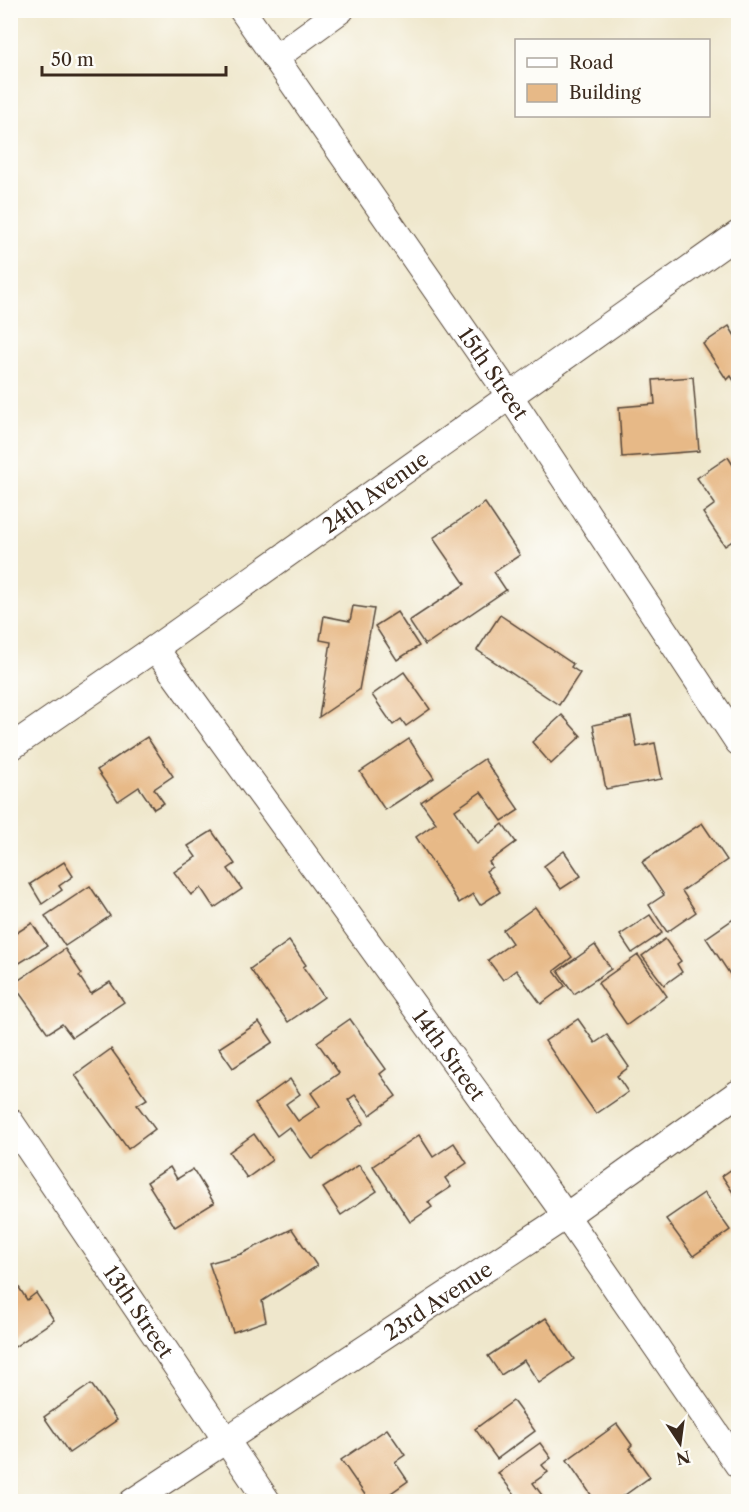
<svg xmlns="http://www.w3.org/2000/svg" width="749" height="1512" font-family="'Libre Caslon Text',serif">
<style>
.building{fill:#e7b987}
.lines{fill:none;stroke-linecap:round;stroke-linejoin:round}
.street-casing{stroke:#564638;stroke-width:28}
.street{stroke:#fff;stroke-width:26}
.labels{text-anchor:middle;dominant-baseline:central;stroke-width:6;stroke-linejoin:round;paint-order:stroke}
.street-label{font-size:21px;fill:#3b2a1e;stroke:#fdfcf7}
</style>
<rect width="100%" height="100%" fill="#fdfcf7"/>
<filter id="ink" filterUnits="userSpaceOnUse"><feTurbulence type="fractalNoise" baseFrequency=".0167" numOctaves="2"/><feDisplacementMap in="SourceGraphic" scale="12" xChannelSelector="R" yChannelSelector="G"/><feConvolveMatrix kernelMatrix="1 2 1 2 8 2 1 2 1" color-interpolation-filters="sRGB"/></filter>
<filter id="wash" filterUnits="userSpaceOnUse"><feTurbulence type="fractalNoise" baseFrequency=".008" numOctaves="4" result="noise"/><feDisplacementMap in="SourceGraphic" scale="24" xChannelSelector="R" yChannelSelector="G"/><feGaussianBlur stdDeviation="1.35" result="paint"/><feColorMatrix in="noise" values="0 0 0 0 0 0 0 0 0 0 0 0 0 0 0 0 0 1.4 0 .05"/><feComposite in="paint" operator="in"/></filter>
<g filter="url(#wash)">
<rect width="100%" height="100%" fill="#efe7cc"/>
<g id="blocks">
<g class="building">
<path d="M729 326 738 341V387L731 376 727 380 703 344Z"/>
<path d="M693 377 699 451 622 457 619 407 655 404 653 380Z"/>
<path d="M728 457 738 473V537L725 546 703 513 715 504 697 478Z"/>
<path d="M485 503 520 555 494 572 506 590 425 645 409 621 465 584 433 538Z"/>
<path d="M353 606 374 609 359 690 319 717 331 642 320 640 324 616 350 621Z"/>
<path d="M397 612 419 646 397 660 375 626Z"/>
<path d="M500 615 573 664 571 667 580 673 559 705 477 650Z"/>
<path d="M404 672 430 709 406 726 401 719 393 725 372 695Z"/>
<path d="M562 715 581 736 551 764 532 742Z"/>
<path d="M631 717 637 747 655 743 662 779 606 789 593 725Z"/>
<path d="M147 737 173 776 154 789 164 803 154 809 139 787 118 801 97 770Z"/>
<path d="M409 739 434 778 385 810 360 772Z"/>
<path d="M484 759 519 810 502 821 481 792 455 810 477 844 503 824 516 842 489 862 492 867 486 871 500 892 480 905 473 894 459 903 416 837 436 823 421 802Z"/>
<path d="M702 823 727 860 682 891 696 912 667 932 649 905 664 895 642 862Z"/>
<path d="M212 831 235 864 228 869 242 889 214 908 201 888 191 895 174 872 196 857 188 846Z"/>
<path d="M564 851 581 876 561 889 544 866Z"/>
<path d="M64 862 73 876 59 886 62 890 42 904 30 884Z"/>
<path d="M90 886 110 916 65 946 45 916Z"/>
<path d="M535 907 572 957 554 971 565 986 541 1004 516 970 503 980 488 960 512 943 503 930Z"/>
<path d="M650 915 662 933 632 953 620 935Z"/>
<path d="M738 916V971L731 976 706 938Z"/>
<path d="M32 923 47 946 10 969V937Z"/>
<path d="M665 939 681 961 677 964 682 972 664 985 642 956Z"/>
<path d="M289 941 306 965 303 967 324 997 288 1022 250 969Z"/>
<path d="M595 945 611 969 574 994 558 971Z"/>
<path d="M65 949 82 974 79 976 91 994 110 982 124 1002 72 1037 62 1024 48 1033 13 984Z"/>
<path d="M638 955 667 996 627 1025 598 983Z"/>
<path d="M350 1019 386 1069 380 1074 396 1096 370 1115 355 1095 348 1100 364 1123 312 1159 289 1127 277 1136 255 1104 290 1079 300 1094 286 1104 298 1121 320 1106 311 1093 339 1073 317 1042Z"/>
<path d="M578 1019 595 1043 607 1035 629 1067 617 1076 628 1092 596 1114 545 1041Z"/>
<path d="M259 1022 273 1042 233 1068 219 1048Z"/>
<path d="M111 1049 147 1099 137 1105 155 1129 128 1149 75 1075Z"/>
<path d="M254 1134 272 1160 247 1178 229 1152Z"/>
<path d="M419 1135 433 1157 454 1143 467 1163 445 1178 451 1187 428 1202 432 1207 410 1222 373 1166Z"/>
<path d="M359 1165 377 1191 341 1215 323 1188Z"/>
<path d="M738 1165V1200L722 1176Z"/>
<path d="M170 1167 177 1179 193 1169 214 1203 175 1227 147 1182Z"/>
<path d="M704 1193 730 1230 693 1256 666 1219Z"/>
<path d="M292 1229 317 1266 262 1301 266 1321 233 1332 209 1263 241 1254Z"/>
<path d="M18 1286 27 1300 36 1293 54 1320 10 1350V1291Z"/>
<path d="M546 1318 574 1359 539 1383 524 1360 501 1375 488 1356Z"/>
<path d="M91 1384 117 1420 69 1453 44 1417Z"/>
<path d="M513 1401 535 1431 497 1459 475 1429Z"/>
<path d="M617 1424 632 1445 629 1448 650 1477 615 1502H596L567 1460Z"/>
<path d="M387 1429 405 1455 395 1462 408 1481 378 1502H370L341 1460Z"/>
<path d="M540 1443 551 1458 542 1465 548 1472 533 1483 547 1502H520L498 1473Z"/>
</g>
</g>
</g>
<g filter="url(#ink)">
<use href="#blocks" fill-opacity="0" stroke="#564638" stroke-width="1.5"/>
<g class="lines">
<g class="street-casing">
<g id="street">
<path id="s1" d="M242 10 509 395 738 742"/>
<path d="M275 58 341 10"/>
<path id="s2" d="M155 648 566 1216 738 1465"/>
<path id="s3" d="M10 748 155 648 738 234"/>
<path id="s4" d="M10 1121 268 1502"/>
<path id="s5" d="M132 1502 566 1216 738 1093"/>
</g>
</g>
<use href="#street" class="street"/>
</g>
</g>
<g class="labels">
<g class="street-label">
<text stroke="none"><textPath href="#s1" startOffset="442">15th Street</textPath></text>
<text stroke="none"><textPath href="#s3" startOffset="446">24th Avenue</textPath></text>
<text stroke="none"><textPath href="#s2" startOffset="502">14th Street</textPath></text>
<text stroke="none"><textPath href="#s5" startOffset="366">23rd Avenue</textPath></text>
<text stroke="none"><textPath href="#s4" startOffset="230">13th Street</textPath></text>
</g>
</g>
<rect width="749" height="1512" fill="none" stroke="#fdfcf7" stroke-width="36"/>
<rect x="515" y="39" width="195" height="78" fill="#fdfcf7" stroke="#afa8a0" stroke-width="1.5"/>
<rect x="527" y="58" width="30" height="9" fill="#ffffff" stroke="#afa8a0" stroke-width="1.5"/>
<text x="569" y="69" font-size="18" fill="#3b2a1e">Road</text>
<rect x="527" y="84" width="30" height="18" fill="#e7b987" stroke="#afa8a0" stroke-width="1.5"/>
<text x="569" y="99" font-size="18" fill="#3b2a1e">Building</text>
<g transform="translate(680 1443) rotate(167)" stroke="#fdfcf7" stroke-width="4.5" paint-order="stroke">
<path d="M0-4.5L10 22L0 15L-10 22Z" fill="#3b2a1e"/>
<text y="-9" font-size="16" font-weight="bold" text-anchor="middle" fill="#3b2a1e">N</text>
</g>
<path d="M42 66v9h184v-9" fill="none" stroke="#3b2a1e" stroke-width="3"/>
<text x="51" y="66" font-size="18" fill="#3b2a1e" stroke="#fdfcf7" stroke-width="4.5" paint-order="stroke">50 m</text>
</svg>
